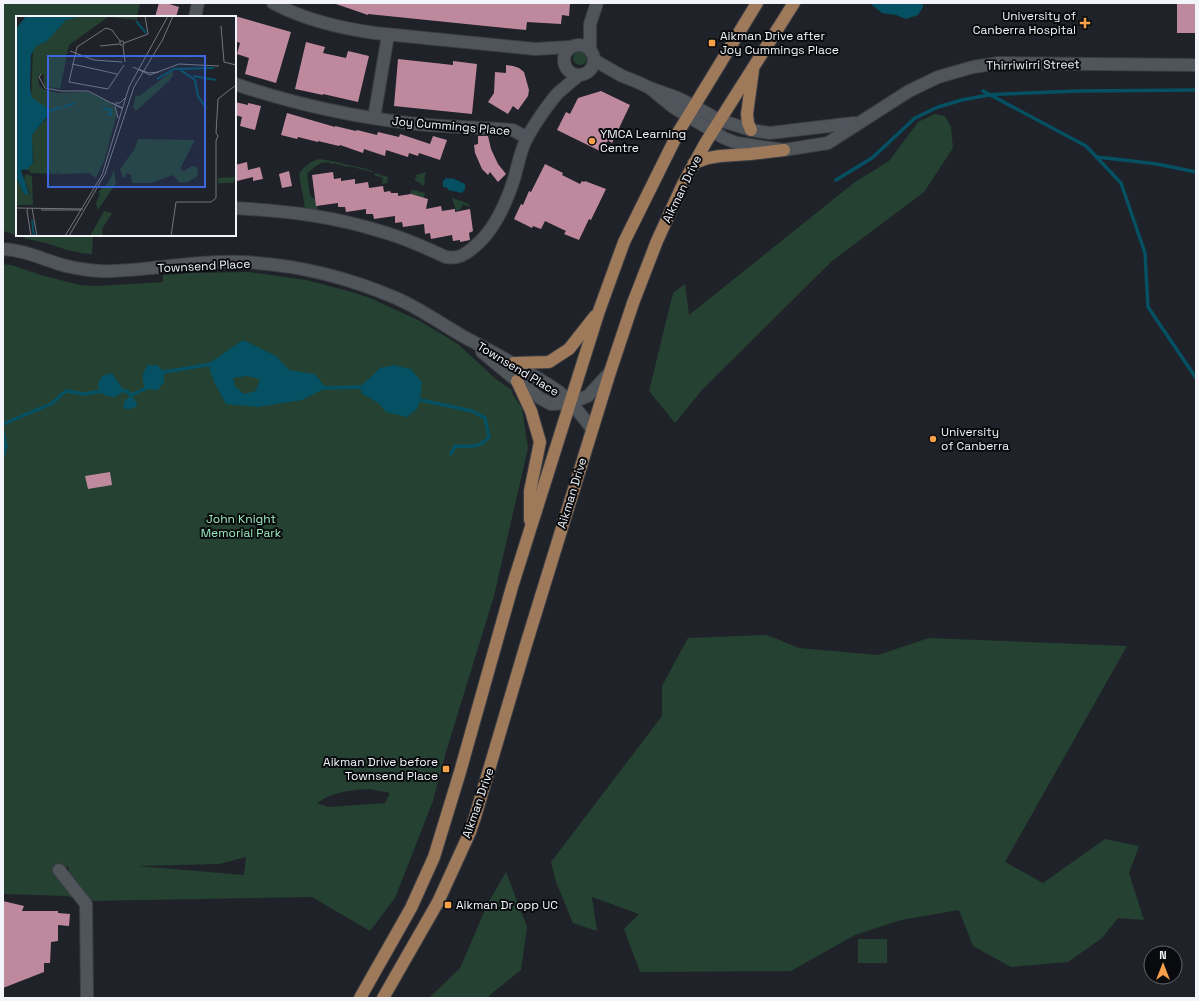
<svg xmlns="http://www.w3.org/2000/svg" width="1199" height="1001" font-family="'Space Grotesk',sans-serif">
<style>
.green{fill:#244131;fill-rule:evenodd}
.water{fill:#055062;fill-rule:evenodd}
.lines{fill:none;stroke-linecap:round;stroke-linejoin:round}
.stream{stroke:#055062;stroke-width:3.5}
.building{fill:#bf899d}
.minor-casing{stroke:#3c3e44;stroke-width:14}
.major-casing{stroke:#3c3e44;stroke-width:14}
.minor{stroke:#50545b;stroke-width:12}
.major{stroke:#9f7a5a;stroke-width:12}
.poi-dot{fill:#f8a14b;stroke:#0a0b0e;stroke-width:1.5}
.labels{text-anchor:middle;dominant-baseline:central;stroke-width:4;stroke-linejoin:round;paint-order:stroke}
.poi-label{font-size:12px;fill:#f2f4f9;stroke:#0a0b0e;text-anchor:start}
.street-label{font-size:12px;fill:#f2f4f9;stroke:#0a0b0e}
.park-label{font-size:12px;fill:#99eabe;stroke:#0a0b0e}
.inset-river{fill:none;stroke:#055062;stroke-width:2}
.inset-road{fill:none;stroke:#73767c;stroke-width:1}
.view{fill:#3d67dd;fill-opacity:0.15;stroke:#3d67dd;stroke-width:2}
.inset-edge{fill:none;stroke:#f2f4f9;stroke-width:2}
</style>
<rect width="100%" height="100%" fill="#1f2229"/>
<g class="green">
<path d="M3 3H140L137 17H17V235H93L92 254 81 253 64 249 46 243 27 239 4 231 3 233Z"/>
<circle cx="580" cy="58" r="7"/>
<path d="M935 114 945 116 951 127 953 148 924 192 832 261 702 390 675 423 649 391 673 293 685 284 689 315 855 182 889 161 918 122Z"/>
<path d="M319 159C329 160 338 162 348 165 357 167 364 167 373 172V173L362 169 360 170V169C355 167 349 166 345 167V166L333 163V164H331V163C320 161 315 166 307 174L310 194 312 198H315L318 210 305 208 299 174C303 167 311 161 319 159Z"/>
<path d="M426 172 424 179 425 182 424 186 415 180V178H417V177L415 176 416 175Z"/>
<path d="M375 173 388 177 387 183 382 184 383 178 374 175Z"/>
<path d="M413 190 425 193 423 202 413 201 412 194H410L411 191Z"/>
<path d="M452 198 467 203 470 206 469 207 463 204 461 209 456 211 453 201 452 200Z"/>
<path d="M3 264 11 265 41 275 80 285 96 286 163 282V275L192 273 249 272 306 280 352 292 370 298 418 320 458 344 496 379 512 390 513 395 522 408 528 448 494 596 446 752 433 801 395 898 370 931 312 897 88 901 68 875 69 867H65L60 876 80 901 67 896 3 894V444L4 430 3 426ZM370 789 390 793 385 803 328 807 317 803C332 792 351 790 370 789ZM246 857 244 875 138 866 219 864Z"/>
<path d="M767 635 799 648 878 655 929 638 1127 646 1005 862 1043 883 1105 839 1139 846 1129 873 1144 920 1118 918 1102 938 1068 962 1011 967 973 946 959 910 901 920 855 935 791 971 640 972 624 929 639 914 592 897 597 931 573 923 556 882 551 862 662 716V686L688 638Z"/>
<path d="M506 872 527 927 521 970 491 994 488 998H429L460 968 488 903Z"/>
<rect x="858" y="939" width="29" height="24"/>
</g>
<g class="water">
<path d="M872 3H923V7L918 15 906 19 896 15 882 13 872 5Z"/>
<path d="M446 178 451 179 452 178 465 184V189L462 193 448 190V188L443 187V181Z"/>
<path d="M243 340 276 356 289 370 315 374 326 388 302 400 258 407 226 404 214 382 208 364ZM247 376 260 379 256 391 244 394 235 386 233 378Z"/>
<path d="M148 365H157L164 372V382L158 390 145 389C142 378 141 374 148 365Z"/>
<path d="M394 365 411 369 422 382 420 400 417 409 407 417 386 412 377 402 362 394 360 387 380 368Z"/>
<path d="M112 373 124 391 115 397 106 396 100 392 98 384 102 376Z"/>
<path d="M131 395 137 403 136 407C131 409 127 411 123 407L124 402Z"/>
<path d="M3 426 8 446 3 461Z"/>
</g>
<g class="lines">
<g class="stream">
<path d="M983 91 1086 146 1121 183 1145 253 1148 307 1196 378"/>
<path d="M1097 157 1157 164 1196 172"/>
<path d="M836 180 872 158 915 118 938 107 962 100 989 95 1002 94 1079 91 1196 90"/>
<path d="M162 374 164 372 212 364"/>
<path d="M322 388 364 387"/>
<path d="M121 390 128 392 131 395 145 389 148 386"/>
<path d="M416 399 472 411 485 418 489 437C478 449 471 446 455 446L451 454"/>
<path d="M3 424 51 404 66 391 84 394 103 391"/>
</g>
</g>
<g class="building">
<path d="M159 3H166L179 7 176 17H155Z"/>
<path d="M336 3H559L570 4 569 16 562 15 561 24 527 22 526 30 368 14V15L336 4Z"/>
<rect x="1177" y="3" width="19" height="30"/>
<path d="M235 16 291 32 276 83 245 74 249 58 237 54 240 43 235 41Z"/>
<path d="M306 42 325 47 323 53 346 58 348 51 369 56 358 102 323 94V95L295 89Z"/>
<path d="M398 59 453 65V61L477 64 472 114 394 106Z"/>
<path d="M506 65 513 66 519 68 524 72 529 90 528 96 518 110 513 106 508 114 488 102 494 93 495 72 506 73Z"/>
<path d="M601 91 630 105 612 143 608 140 602 152 557 130 566 112 570 114 578 98Z"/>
<path d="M235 102 248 105V103L261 106 255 130 240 126 242 117 235 115Z"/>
<path d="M287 113 335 127V126L356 131 357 130 377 135 378 132 399 137 400 134 430 144 433 136 447 140 440 160 419 153 418 156 409 153 408 157 386 150 385 156 364 149 363 153 340 145 339 146 318 141V142L298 137 297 139 281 135Z"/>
<path d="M478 136H488L491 149 498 164 506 174 498 182 490 172 488 175 482 169 475 153 474 145 478 144Z"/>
<path d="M247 162 248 170 260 167 263 179 253 181V177L237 181V178H235V165Z"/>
<path d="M545 164 563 173 562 175 580 184 582 181 584 182 585 181 606 189 591 220 589 219 579 240 564 234 566 231 545 221 541 229 533 226 532 228 514 219 521 204 523 205 529 191 531 192Z"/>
<path d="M289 171 292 186 282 188 279 174Z"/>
<path d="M333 172 334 179 341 178V181L355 179V184L368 182 369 188 383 186 384 192 390 191 391 193H398V196L411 194 428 199 426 209 441 206 442 211 455 209V212L470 209 473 231 469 233 470 240 460 242V240L453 241 452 235 431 239 430 233 425 234 424 224 403 227 402 222 395 223V216L374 219 373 214H366V209L346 212 345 207H338V203L316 206 312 175Z"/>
<path d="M110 472 112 485 88 489 85 476Z"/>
<path d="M3 901 24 906 22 911H58V913L70 914 69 926 58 925V941L51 942 50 963H44V972L3 988Z"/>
</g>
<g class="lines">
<g class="minor-casing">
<g id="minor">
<path d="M273 3C305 20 339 28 375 33L535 49 570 47"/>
<path d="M195 17 198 3"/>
<circle cx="579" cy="60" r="15"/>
<path d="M590 49V24L597 3"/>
<path d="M594 60 622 76 635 81 650 88 678 98 694 106 719 120 751 130 770 133 854 123"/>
<path d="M235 84C291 103 349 116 408 123 442 127 477 127 512 130L515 131 527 138"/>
<path d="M650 88 673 107 724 138 737 143 784 150 828 143 909 91 938 77 973 67 999 63 1196 65"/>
<path d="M374 118 388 35"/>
<path d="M235 208C287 211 333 216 383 232 405 238 426 248 446 257 458 259 465 255 474 247 494 231 506 204 514 179 518 166 520 151 527 138 533 126 549 103 558 93 565 87 572 81 579 75"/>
<path d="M3 249C23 250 40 258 59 264 72 268 86 270 100 271 120 272 140 269 161 267 187 264 214 261 241 262 294 264 347 277 396 298 421 309 443 325 466 338 491 351 515 364 539 379 547 384 556 389 563 395 574 405 583 417 592 429"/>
<path d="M482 352 517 381 540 398 551 404 571 403 588 396 610 372"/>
<path d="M59 870 86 904 87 998"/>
</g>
</g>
<g class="major-casing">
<g id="major">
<path d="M751 130 748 123 747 114 753 70"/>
<path d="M694 163 708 158 720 156 750 154 784 150"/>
<path d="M514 363 549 362 569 349 595 316"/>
<path d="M517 381 531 411 540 442 530 491V520"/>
<path d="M360 998 411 908 434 857 460 772 512 587 599 311 624 242 679 131 757 3"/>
<path d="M383 998 438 902 470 832 475 817 525 648 610 372 633 303 657 241 683 184 706 142 794 3"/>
</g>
</g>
<use href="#minor" class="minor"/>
<use href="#major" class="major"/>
</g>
<g class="poi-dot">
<path d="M1083 17h4v4h4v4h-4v4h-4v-4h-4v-4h4z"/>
<rect x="708" y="39" width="8" height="8" rx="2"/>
<circle cx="592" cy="141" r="4"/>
<circle cx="933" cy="439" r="4"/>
<rect x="442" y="765" width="8" height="8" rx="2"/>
<rect x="444" y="901" width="8" height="8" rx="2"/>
</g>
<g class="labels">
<g class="poi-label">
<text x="1076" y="16" text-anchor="end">University of<tspan x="1076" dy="14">Canberra Hospital</tspan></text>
<text x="720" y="36">Aikman Drive after<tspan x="720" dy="14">Joy Cummings Place</tspan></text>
<text x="600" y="134">YMCA Learning<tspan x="600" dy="14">Centre</tspan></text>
<text x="941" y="432">University<tspan x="941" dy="14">of Canberra</tspan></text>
<text x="438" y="762" text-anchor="end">Aikman Drive before<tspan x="438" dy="14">Townsend Place</tspan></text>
<text x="456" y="905">Aikman Dr opp UC</text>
</g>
<g class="street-label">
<text transform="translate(1033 65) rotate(-1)">Thirriwirri Street</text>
<text transform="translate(451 126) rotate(5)">Joy Cummings Place</text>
<text transform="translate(682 189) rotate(-64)">Aikman Drive</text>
<text transform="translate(204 266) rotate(-3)">Townsend Place</text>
<text transform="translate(518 369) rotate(31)">Townsend Place</text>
<text transform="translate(572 493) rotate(-73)">Aikman Drive</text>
<text transform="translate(478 803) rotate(-71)">Aikman Drive</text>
</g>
<g class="park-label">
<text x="241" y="519">John Knight<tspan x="241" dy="14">Memorial Park</tspan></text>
</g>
</g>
<g transform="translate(16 16)">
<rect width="220" height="220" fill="#1f2229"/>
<path d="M60 0H122L121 4 92 1 53 29 44 73 28 70V58L22 59 23 69 27 73 42 77 72 76 92 85 99 91 101 98 88 145 80 162 73 157 43 158 40 153 42 158 14 157 13 154H10L18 146 15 119 31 102 26 89 18 85 11 94 7 93 9 85 15 84 17 34 18 30 31 25V22L49 4ZM156 55 157 59 153 65 120 95 117 91 120 78 122 81ZM122 123 179 124 164 153 168 155 176 150 181 151 182 160 172 166 164 167 157 159 135 167H116L115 159 110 157V162L107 161 104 153 118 134ZM98 154 100 167 82 194 80 187 84 178 82 176 92 167ZM10 158 16 160 17 189H0V161L8 178H14L8 163ZM220 161 217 167H202V162ZM88 195 96 197 86 213 87 220H74Z" fill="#244131"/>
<path d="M10 0H67L50 4 31 25 20 30 15 39 14 72 16 82 30 91 33 98 16 119 17 147 12 153 5 154 13 178H8L0 161V13Z" fill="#055062"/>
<path class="inset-river" d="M120 5 130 17M163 53 179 64 182 80 190 92M177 60 200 64M141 63 158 53 198 52M47 91 59 87M87 92 95 94V98L91 99M31 96 44 91M16 204 18 220"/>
<path class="inset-road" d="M205 10 208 46M104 25V29H108L107 25H104L96 14 90 12 61 31 53 66 92 73 108 49M108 27 132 18 129 0M84 30 103 28M107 30 109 46M54 35 78 44 106 46M208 46 220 49M56 48 101 58M117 51 134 59 163 48 203 50M122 53 133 57 143 56M25 58 23 61 29 72 45 75H72L107 93M96 87 107 92M99 87H104L109 82M99 90 102 102M202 120 200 117 202 83 220 69M0 192 67 193M12 192 11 195 15 220M16 192 21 220M25 194H65M49 220 86 159 113 71 152 0M53 220 89 158 118 71 147 23 157 0M155 220 160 186H195L200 182V125L202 120"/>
<path class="view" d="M32 40H189V171H32Z"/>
<rect width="220" height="220" class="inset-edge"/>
</g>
<rect width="1199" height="1001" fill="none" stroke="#f2f4f9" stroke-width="8"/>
<g transform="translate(1163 965)"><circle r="19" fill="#0a0b0e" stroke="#67686c"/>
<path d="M0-3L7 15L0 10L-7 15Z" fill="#f8a14b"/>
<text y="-6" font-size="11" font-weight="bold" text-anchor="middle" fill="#f2f4f9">N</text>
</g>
</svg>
